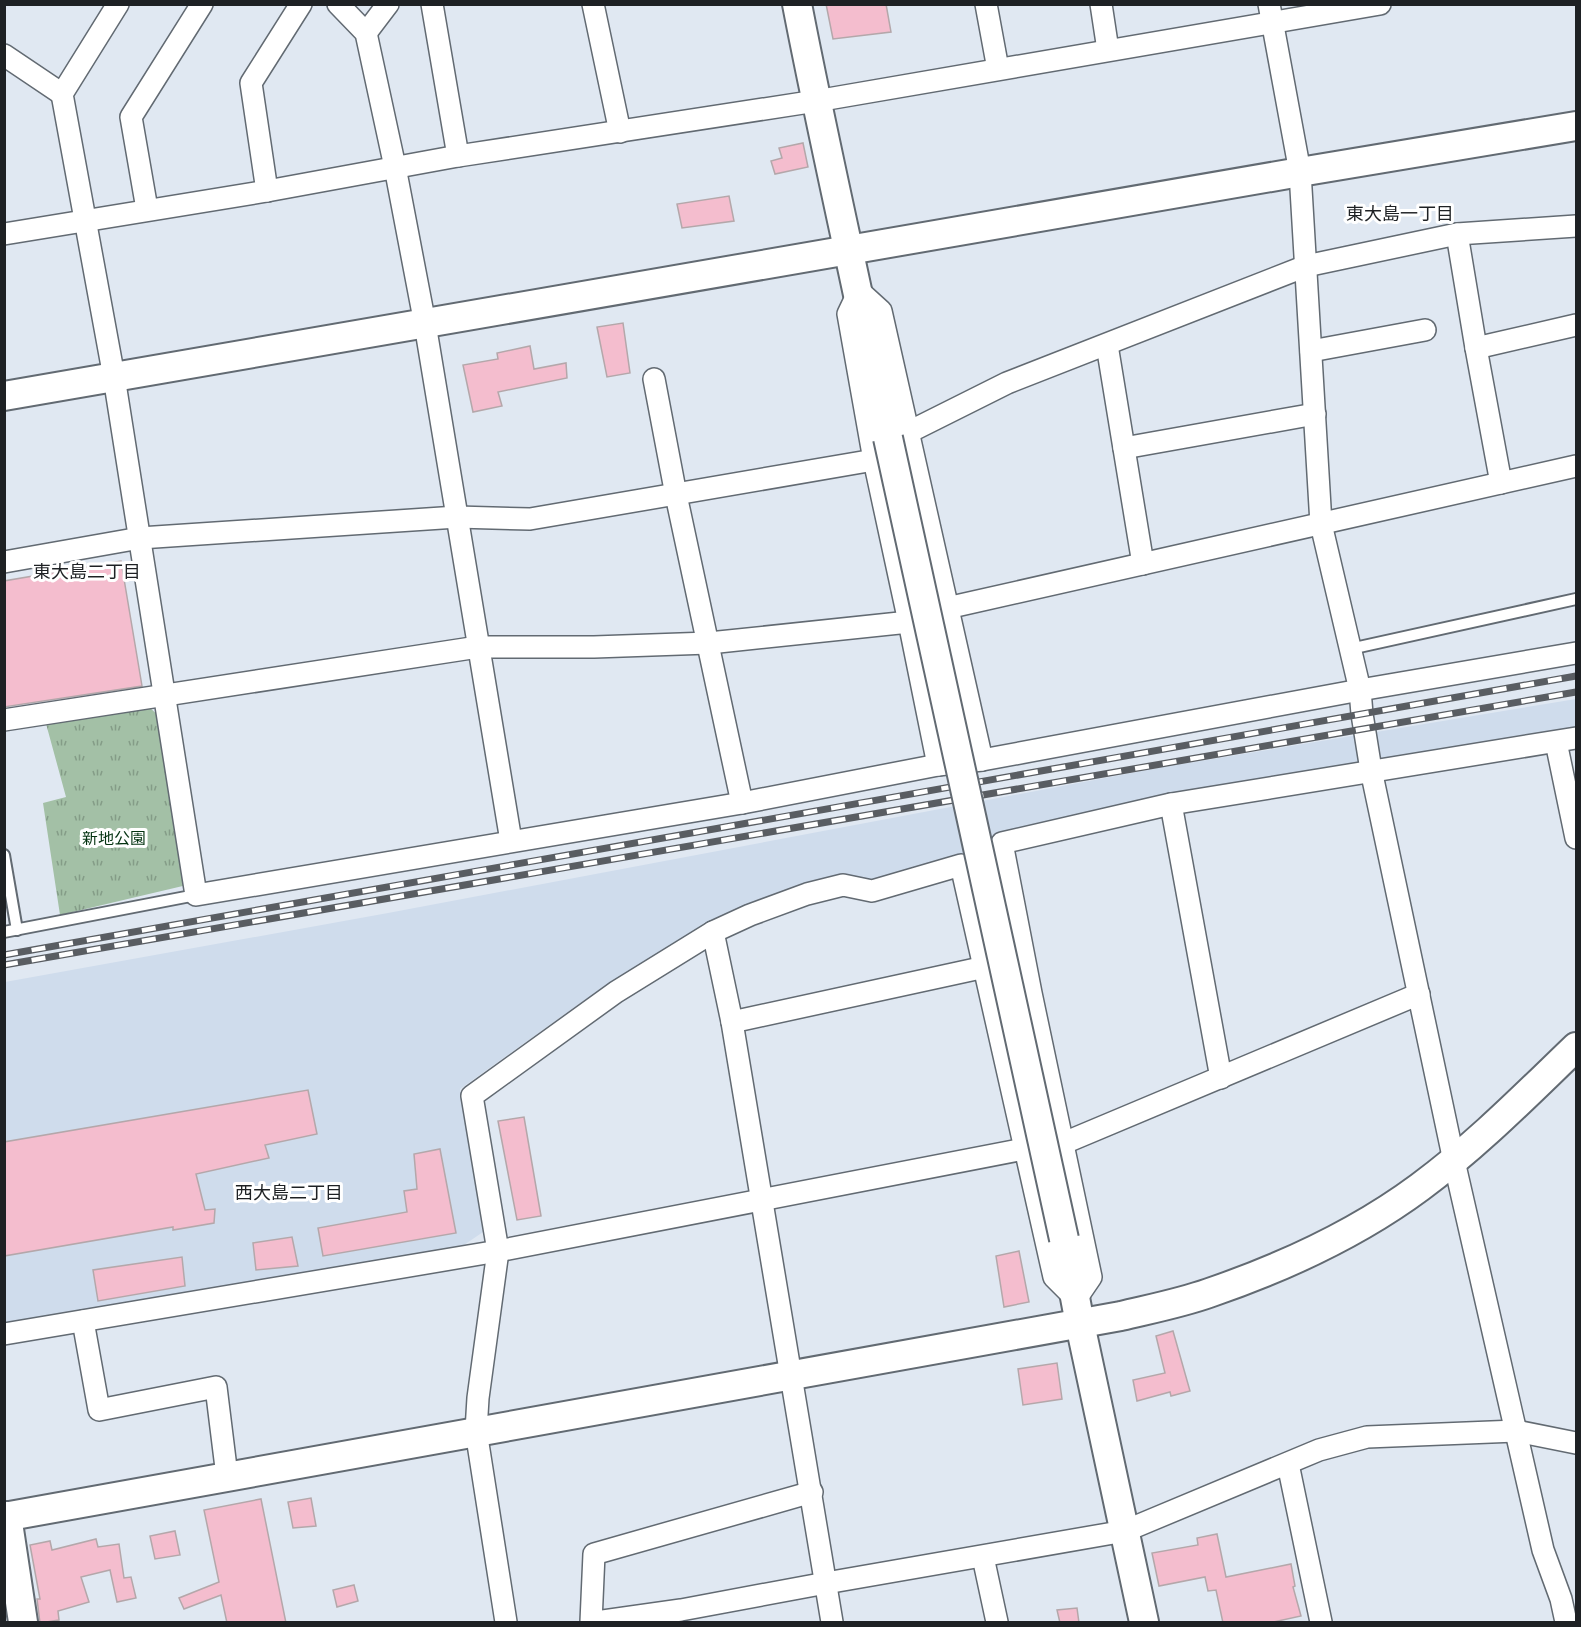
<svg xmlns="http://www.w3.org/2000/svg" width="1581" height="1627" font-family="'DejaVu Sans','Noto Sans JP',sans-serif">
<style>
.built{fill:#cfdcec}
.park{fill:url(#park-tufts)}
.building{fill:#f4bdce;stroke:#b4a7aa;stroke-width:1.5}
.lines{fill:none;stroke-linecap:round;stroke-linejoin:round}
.lane-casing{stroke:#626a72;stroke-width:14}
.street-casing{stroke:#626a72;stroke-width:24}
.secondary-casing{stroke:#626a72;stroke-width:32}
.lane{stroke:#fff;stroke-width:10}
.street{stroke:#fff;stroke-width:21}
.secondary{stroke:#fff;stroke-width:28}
.rail-casing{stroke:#595d62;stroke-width:7}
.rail{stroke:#fff;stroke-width:4.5;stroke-dasharray:14;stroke-linecap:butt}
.secondary-bridge-casing{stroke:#626a72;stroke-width:32;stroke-linecap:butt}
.secondary-bridge{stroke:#fff;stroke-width:28}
.labels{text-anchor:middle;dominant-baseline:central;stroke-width:6;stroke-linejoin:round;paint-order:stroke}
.park-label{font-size:16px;fill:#043311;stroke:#fff}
.neighbourhood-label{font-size:18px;fill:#1e2124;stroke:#fff}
</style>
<defs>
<pattern id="park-tufts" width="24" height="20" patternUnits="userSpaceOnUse" patternTransform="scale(1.5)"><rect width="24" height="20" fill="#a3c0a6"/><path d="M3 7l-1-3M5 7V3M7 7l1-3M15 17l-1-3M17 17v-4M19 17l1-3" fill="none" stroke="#849c87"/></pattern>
</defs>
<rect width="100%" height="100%" fill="#e0e8f2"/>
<path class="built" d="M1576 699V727L1164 796 998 834 948 862 870 884 847 875 748 908 699 931 583 1001 460 1089 483 1232 464 1245 5 1328V982L388 913 1158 768Z"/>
<path class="park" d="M149 707 160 717 187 885 60 915 43 803 66 797 45 720Z"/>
<g class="building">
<path d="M826 4H886L891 32 833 39Z"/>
<path d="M803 143 808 167 775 174 771 161 782 158 779 148Z"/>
<path d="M729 196 734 221 682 228 677 204Z"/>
<path d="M623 323 630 373 607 377 597 327Z"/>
<path d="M530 346 534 369 566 363 567 378 498 392 502 406 473 412 463 365 498 359 497 353Z"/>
<path d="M121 561 142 686 4 707V581Z"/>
<path d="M308 1090 317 1134 265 1145 269 1158 196 1174 205 1210 215 1209 214 1223 173 1230V1227L4 1256V1142Z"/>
<path d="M524 1117 541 1216 517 1220 498 1121Z"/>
<path d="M440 1149 456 1233 323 1256 318 1228 407 1212 404 1191 417 1189 414 1154Z"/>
<path d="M292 1237 298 1266 256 1270 253 1243Z"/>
<path d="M1019 1251 1029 1302 1004 1307 996 1256Z"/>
<path d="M182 1257 185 1286 98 1301 93 1270Z"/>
<path d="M1173 1331 1190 1391 1171 1396 1170 1392 1137 1401 1133 1380 1165 1373 1156 1336Z"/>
<path d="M1057 1363 1062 1399 1023 1405 1018 1369Z"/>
<path d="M311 1498 316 1526 293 1528 288 1502Z"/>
<path d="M261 1499 286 1623H227L221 1595 184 1609 179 1598 219 1582 204 1510Z"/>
<path d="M175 1531 180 1555 155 1559 150 1536Z"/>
<path d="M1217 1534 1226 1577 1291 1564 1295 1586 1293 1587 1301 1616 1269 1623H1223L1216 1590 1208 1591 1205 1577 1159 1586 1152 1553 1198 1545 1197 1538Z"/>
<path d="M96 1539 98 1547 119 1544 124 1578 131 1577 136 1598 117 1602 110 1570 81 1577 89 1602 58 1611 59 1620 40 1623 37 1599H40L30 1545 50 1541 52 1550Z"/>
<path d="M354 1585 358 1601 337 1607 333 1590Z"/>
<path d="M1077 1608 1079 1623H1060L1057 1610Z"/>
</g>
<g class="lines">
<g class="lane-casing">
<g id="lane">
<path d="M1350 649 1576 599"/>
<path d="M4 855 17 930"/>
<path d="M4 932 196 895"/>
</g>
</g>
<g class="street-casing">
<g id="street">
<path d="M118 4 62 94 114 377 196 895 742 803 938 765 982 760 1360 690 1576 653"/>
<path d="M338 4 366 33 395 167 425 324 511 841"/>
<path d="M432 4 458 156"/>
<path d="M593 4 620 132"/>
<path d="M986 4 998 69"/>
<path d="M1101 4 1108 50"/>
<path d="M1269 4 1300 172 1321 524 1360 690 1362 714 1371 770 1454 1161 1543 1550 1561 1599 1566 1622"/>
<path d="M366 33 388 4"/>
<path d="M4 55 62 94"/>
<path d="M267 191 251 83 301 4"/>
<path d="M147 209 131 117 202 4"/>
<path d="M4 234 267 191 458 156 816 101 1380 4"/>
<path d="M1457 234 1476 348 1501 483"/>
<path d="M1107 345 1143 564"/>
<path d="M1476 348 1576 325"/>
<path d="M1311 351 1425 330"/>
<path d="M654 379 676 495 742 803"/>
<path d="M909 432 1007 383 1306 266 1457 234 1576 226"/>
<path d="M1124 448 1315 414"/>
<path d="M4 562 140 538 457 517 530 519 874 460"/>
<path d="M947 608 1576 466"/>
<path d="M4 720 478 647H594L709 643 909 622"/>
<path d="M1556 742 1576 838"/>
<path d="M938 765 909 622 874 460 848 314 859 291 881 311 982 760"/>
<path d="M1171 804 1221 1078"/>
<path d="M713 932 732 1022 832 1622"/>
<path d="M732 1022 985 967"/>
<path d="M1064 1143 1419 994"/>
<path d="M83 1321 99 1410 216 1387 227 1476"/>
<path d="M4 1334 498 1251 1024 1149"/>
<path d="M1288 1464 1321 1622"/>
<path d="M983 1557 997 1622"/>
<path d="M506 1622 476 1431 478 1398 498 1251 472 1096 616 992 713 932 750 915 807 894 843 885 872 891 961 865 1054 1277 1076 1299 1091 1277 1031 993 1002 843 1171 804 1576 738"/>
<path d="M591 1622 594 1554 812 1492"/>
<path d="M596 1622 681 1610 826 1583 1125 1531 1319 1450 1367 1437 1516 1431 1576 1443"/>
</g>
</g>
<g class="secondary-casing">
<g id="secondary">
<path d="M797 4C825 149 859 293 888 438"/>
<path d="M4 396 1300 172 1576 126"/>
<path d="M1064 1239 1080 1324 1144 1622"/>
<path d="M7 1516 23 1622"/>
<path d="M4 1517 1121 1316C1150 1309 1181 1303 1209 1293 1282 1268 1358 1233 1420 1187 1477 1145 1526 1095 1576 1047"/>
</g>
</g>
<use href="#lane" class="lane"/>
<use href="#street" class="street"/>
<use href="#secondary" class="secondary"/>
<g class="rail-casing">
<g id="rail">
<path d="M4 955 1576 676"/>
<path d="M4 965 1576 692"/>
</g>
</g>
<use href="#rail" class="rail"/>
<g class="secondary-bridge-casing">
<path id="secondary-bridge" d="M888 438 1064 1239"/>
</g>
<use href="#secondary-bridge" class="secondary-bridge"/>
</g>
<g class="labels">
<g class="park-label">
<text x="114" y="838">新地公園</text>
</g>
<g class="neighbourhood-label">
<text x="1400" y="213">東大島一丁目</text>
<text x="87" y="571">東大島二丁目</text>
<text x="289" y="1192">西大島二丁目</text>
</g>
</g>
<rect width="1581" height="1627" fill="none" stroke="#1e2124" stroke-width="12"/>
</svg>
